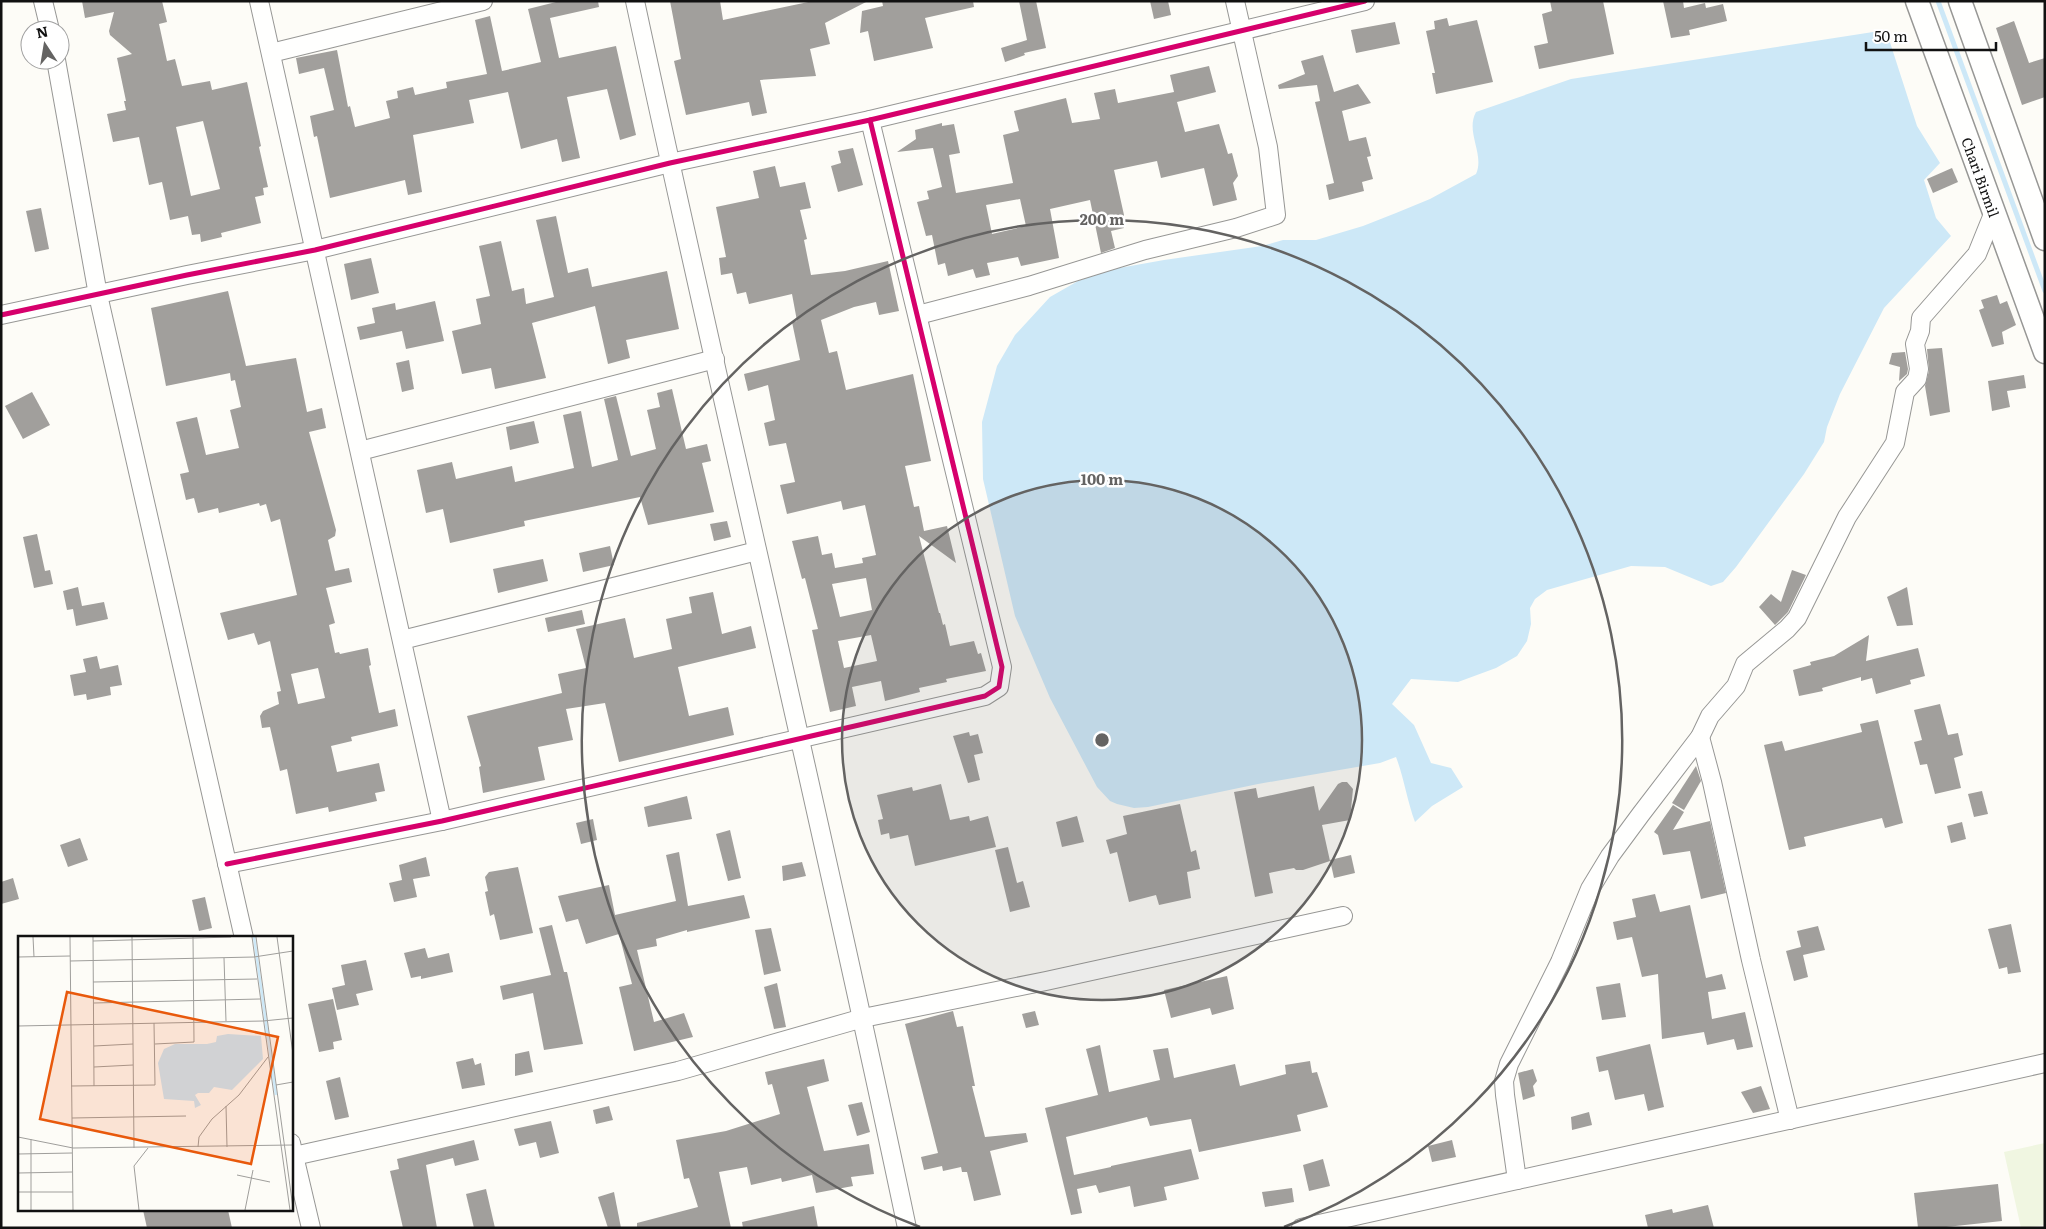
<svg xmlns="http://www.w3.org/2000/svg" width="2046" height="1229" font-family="Literata,serif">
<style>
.pitch{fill:#f0f6e1}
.water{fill:#cde8f7}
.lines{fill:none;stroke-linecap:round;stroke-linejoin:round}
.stream{stroke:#cde8f7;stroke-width:5}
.building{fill:#a19f9c;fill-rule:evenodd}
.minor-casing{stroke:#979795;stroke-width:20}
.tertiary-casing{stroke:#979795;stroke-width:25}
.minor{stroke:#fffffe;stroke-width:18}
.tertiary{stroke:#fffffe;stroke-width:22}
.cycleway-casing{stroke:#fff;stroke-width:8}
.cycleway{stroke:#d6006c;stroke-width:5}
.ring{fill:none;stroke:#646362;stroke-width:2.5}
.labels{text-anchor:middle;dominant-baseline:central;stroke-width:5;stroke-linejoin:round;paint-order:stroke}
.street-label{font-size:14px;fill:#111;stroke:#fff}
.inset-river{fill:none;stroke:#cde8f7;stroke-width:2.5}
.inset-road{fill:none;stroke:#9f9e9b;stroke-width:1}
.view{fill:#e8590c;fill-opacity:0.15;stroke:#e8590c;stroke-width:2.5}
.inset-edge{fill:none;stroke:#111;stroke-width:2.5}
.centre{fill:#646362;stroke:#fff;stroke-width:2.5}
.ring-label{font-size:15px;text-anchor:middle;font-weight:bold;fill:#646362;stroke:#fff;stroke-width:5;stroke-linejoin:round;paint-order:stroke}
</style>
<rect width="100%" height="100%" fill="#fdfcf7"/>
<path class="pitch" d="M2045 1143V1225L2021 1228 2004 1152Z"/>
<path class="water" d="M1886 30 1917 126 1940 163 1924 180 1936 218 1951 236 1884 308 1840 394 1827 427 1824 442 1804 474 1736 567 1723 582 1711 586 1665 567 1631 566 1547 590 1535 599 1530 608 1531 624 1527 641 1517 656 1496 668 1458 682 1411 679 1392 704 1414 725 1431 763 1451 768 1463 787 1432 806 1415 822C1407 800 1404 778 1396 757L1380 763 1258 784 1148 807 1134 808 1117 804 1110 801 1097 787 1050 698 1015 616 983 479 982 422 997 366 1015 335 1050 297 1078 281 1108 270 1164 260 1262 246 1283 240H1316L1363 226 1396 213 1430 199 1476 174C1485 154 1465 132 1476 112L1571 79Z"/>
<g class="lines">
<path class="stream" d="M1938 1 2045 291"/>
</g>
<g class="building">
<path d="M82 1H162L167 22 159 24 167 61 175 59 182 86 210 81 212 90 247 82 261 146 259 147 268 187 263 188 264 195 255 197 261 223 221 233 222 237 201 242 200 234 192 235 188 216 170 220 162 182 149 185 139 137 113 142 107 114 126 110 124 101H126L117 58 132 54 110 35 109 31 114 12 85 18ZM203 121 220 189 191 196 176 127Z"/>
<path d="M560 1H598L599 7 550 18 559 58 616 46 636 135 620 140 607 89 567 97 580 158 562 162 557 139 521 149 508 92 469 100 474 123 413 135 422 192 408 195 405 180 330 198 317 136 314 137 310 116 334 110 324 68 299 74 296 58 337 50 348 107 350 106 355 127 390 118 386 101 398 98 397 91 413 87 415 95 447 88 446 82 487 74 475 20 490 16 502 71 541 62 528 9Z"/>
<path d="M670 1H720L723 20 813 1H868L825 23 830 44 810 49 816 76 760 80 767 113 752 116 749 102 686 115 674 61 681 59Z"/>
<path d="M882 1H973L974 7 925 18 933 48 874 61 868 31 860 33 862 11 883 6Z"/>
<path d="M1019 1H1036L1046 48 1024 53 1025 55 1005 62 1001 48 1027 40Z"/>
<path d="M1150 1H1168L1171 15 1154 19Z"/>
<path d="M1550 1H1603L1614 54 1539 69 1534 46 1548 43 1542 14 1552 11Z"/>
<path d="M1663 1H1683L1684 8 1705 3 1706 8 1723 4 1727 21 1689 30 1690 35 1671 38Z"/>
<path d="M1447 18 1449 26 1477 20 1493 82 1436 94 1432 73H1435L1426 31 1435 29 1434 21Z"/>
<path d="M2014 21 2029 63 2045 58V97L2022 105 1996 28Z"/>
<path d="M1395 22 1400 44 1356 53 1351 30Z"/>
<path d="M1323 55 1334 92 1358 84 1371 103 1342 111 1349 141 1366 137 1371 156 1367 157 1373 179 1362 182 1364 191 1329 200 1326 185 1334 183 1315 102 1320 101 1317 85 1279 89 1278 85 1305 74 1301 61Z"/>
<path d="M1209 66 1216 92 1177 102 1185 132 1219 124 1228 154 1232 153 1238 176 1233 183 1237 200 1213 206 1204 168 1161 178 1157 161 1114 170 1124 215V221L1123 222 1124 228 1111 231 1115 248 1101 253 1090 200 1050 209 1059 258 1021 266 1018 257 987 263 990 275 976 278 973 269 948 276 945 263 938 265 932 235 926 236 917 202 929 199 927 191 942 187 933 148 897 152 916 139 915 130 942 123V126L954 124 960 153 949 155 956 193 1013 183 1003 135 1019 131 1014 111 1066 98 1072 123 1100 119 1094 93 1115 89 1118 103 1174 92 1170 75ZM1020 199 1026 226 992 234 986 205Z"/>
<path d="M853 148 863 185 838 192 831 166 841 163 838 151Z"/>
<path d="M775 166 780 187 805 182 811 208 800 210 807 239 804 240 811 275 845 271 888 261 899 311 879 315 876 302 854 307 821 320 829 353 837 351 846 390 913 374 931 461 905 466 914 507 919 506 924 531 947 526 956 563 919 536 939 613H940L943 625 945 624 950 646 974 641 978 654 981 653 986 671 946 679 947 682 919 688 920 692 885 701 881 681 852 687 856 706 830 712 812 630 818 629 805 578 802 579 792 541 818 536 822 555 832 553 835 568 863 563 862 558 876 555 865 505 843 510 841 501 787 514 780 485 795 482 786 443 769 446 764 423 775 420 768 385 748 391 744 374 800 360 792 322 797 321 792 294 749 304 746 292 737 294 732 273 721 275 719 258 726 257 716 207 759 198 753 171ZM866 578 872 610 840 617 832 584ZM871 635 877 661 844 668 838 641Z"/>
<path d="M1952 168 1958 182 1933 193 1927 179Z"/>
<path d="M41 208 49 249 35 252 26 211Z"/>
<path d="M556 216 568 273 588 268 592 287 667 271 679 329 626 340 630 358 608 364 595 306 532 323 546 378 495 389 491 368 462 374 452 331 481 324 476 299 490 296 479 246 501 241 512 291 524 288 526 304 554 297 536 220Z"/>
<path d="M371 258 379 293 351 300 344 264Z"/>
<path d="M228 291 246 366 296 358 307 412 322 408 326 428 309 432 336 530 335 536 328 540 335 571 349 568 352 582 326 588 335 623 329 625 335 653 339 652 340 654 368 648 371 665 369 666 379 713 395 709 398 726 351 737 352 741 331 746 337 772 379 763 385 791 375 793 377 801 329 812 328 807 296 814 287 769 280 771 270 727 262 728 260 716 263 711 279 704 277 692 281 691 270 641 258 645 254 633 228 640 220 613 297 595 280 519 271 522 266 504 260 506 259 503 219 513 218 508 198 513 194 498 186 500 180 474 189 472 176 422 197 417 206 455 239 448 230 410 241 407 235 380 231 381 230 373 166 386 151 308ZM318 668 325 698 298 704 291 674Z"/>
<path d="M1997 295 2000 304 2007 301 2016 325 2002 332 2004 344 1992 347 1979 310 1984 308 1981 300Z"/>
<path d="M435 301 444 341 406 349 402 331 360 340 357 327 375 323 372 308 395 303 396 310Z"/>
<path d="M1942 348 1950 412 1930 416 1925 386 1929 371 1927 349Z"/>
<path d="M1905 352 1908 369 1907 374 1899 381 1900 367 1889 364 1892 353Z"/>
<path d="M409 360 414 389 402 392 396 363Z"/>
<path d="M2024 375 2026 388 2007 391 2010 407 1992 411 1988 381Z"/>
<path d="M672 389 686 449 707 444 711 461 702 463 714 512 648 525 640 497 524 521 525 526 450 543 443 509 426 513 417 470 452 462 456 479 512 466 515 482 574 468 563 415 581 411 592 467 618 460 604 399 616 396 631 456 656 449 647 410 660 407 657 393Z"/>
<path d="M32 392 50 425 23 439 5 406Z"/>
<path d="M534 421 539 443 510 450 506 427Z"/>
<path d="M727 521 731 537 714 541 710 524Z"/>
<path d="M37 534 45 571 50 570 53 584 34 588 23 537Z"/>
<path d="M610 546 614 565 583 572 579 553Z"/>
<path d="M543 559 548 581 498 593 493 569Z"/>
<path d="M1792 570 1806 575 1788 612 1775 625 1759 607 1771 594 1781 602Z"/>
<path d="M78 587 82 606 104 602 108 619 76 626 73 609 67 610 63 591Z"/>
<path d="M1907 587 1913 625 1897 626 1887 597Z"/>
<path d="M713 592 722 634 751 626 756 648 678 667 689 716 728 707 734 735 619 762 605 703 566 709 573 740 538 747 545 780 483 793 479 767 481 766 467 716 562 693 558 674 586 668 576 629 625 618 634 658 672 649 666 619 692 613 689 597Z"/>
<path d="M582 610 585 624 548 632 545 618Z"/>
<path d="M1869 635 1866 661 1918 648 1925 676 1910 680 1911 684 1876 694 1872 678 1861 681V677L1822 688 1823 691 1799 696 1793 670 1811 665 1810 662 1834 656Z"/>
<path d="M97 656 100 669 118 665 122 685 110 687 111 695 87 700 86 694 74 696 70 675 86 672 83 659Z"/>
<path d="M1940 704 1948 735 1958 733 1963 755 1954 758 1961 788 1935 794 1927 764 1920 765 1914 742 1922 740 1914 710Z"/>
<path d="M1878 720 1903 823 1885 828 1882 818 1804 837 1806 846 1789 850 1764 745 1782 741 1785 751 1862 732 1860 724Z"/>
<path d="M969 732 970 736 978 734 983 753 974 755 980 780 968 783 953 736Z"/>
<path d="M1696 766 1701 781 1684 810 1672 803Z"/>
<path d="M1342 782H1347L1353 789 1350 820 1322 825 1330 861 1303 870H1296L1294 868 1269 873 1273 893 1255 897 1234 792 1256 788 1258 798 1314 786 1319 811 1338 784Z"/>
<path d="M941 784 950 820 969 816 970 821 988 816 996 847 915 866 908 835 890 839 889 833 881 835 878 820 883 819 877 795 912 787 913 791Z"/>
<path d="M1982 791 1988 814 1974 817 1968 794Z"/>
<path d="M687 796 692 819 648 827 644 807Z"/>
<path d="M1180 804 1191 852 1196 850 1200 869 1187 872 1191 898 1159 905 1156 895 1129 902 1117 852 1110 854 1106 840 1127 834 1123 816Z"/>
<path d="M1673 805 1684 812 1673 830 1710 821 1726 893 1701 899 1690 851 1663 855 1658 835 1654 832Z"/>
<path d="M1077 816 1084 842 1062 847 1056 822Z"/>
<path d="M593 819 597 840 581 844 576 823Z"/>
<path d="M1962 822 1966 839 1951 843 1947 826Z"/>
<path d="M730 830 741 878 728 881 716 834Z"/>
<path d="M80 838 88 860 68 867 60 845Z"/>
<path d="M1008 847 1017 883 1023 881 1030 907 1010 912 995 850Z"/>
<path d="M679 852 688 906 744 895 750 918 687 932V930L656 939 657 946 637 950 654 1022 684 1013 693 1037 634 1051 619 987 632 984 619 934 586 944 578 919 566 922 558 896 609 885 615 915 676 901 666 855Z"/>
<path d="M1351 855 1355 873 1334 878 1330 860Z"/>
<path d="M426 857 430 876 413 879 417 897 394 902 389 883 402 880 399 865Z"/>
<path d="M802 862 806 876 783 881 782 866Z"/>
<path d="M518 867 533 933 500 940 494 914 490 916 485 892 488 891 485 877 489 872Z"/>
<path d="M13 878 19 899 1 904V882Z"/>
<path d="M1655 894 1660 912 1690 905 1706 978 1722 974 1726 989 1708 992 1712 1019 1745 1012 1753 1047 1737 1050 1734 1039 1707 1045 1704 1032 1662 1039 1658 974 1642 977 1632 937 1617 940 1613 922 1636 917 1632 899Z"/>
<path d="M205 897 212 928 199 931 192 900Z"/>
<path d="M2011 924 2021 972 2008 974 2007 967 1999 969 1988 929Z"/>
<path d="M552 925 564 972H567L583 1044 544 1050 533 993 503 1000 500 986 551 975 539 928Z"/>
<path d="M1818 926 1825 950 1803 955 1808 977 1794 981 1786 951 1801 947 1797 931Z"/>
<path d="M771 928 781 971 764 975 755 930Z"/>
<path d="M425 948 428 958 449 953 453 972 421 979V976L411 978 404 953Z"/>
<path d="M366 960 373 990 356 994 359 1005 337 1010 332 988 345 985 341 965Z"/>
<path d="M1227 976 1234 1009 1212 1015 1210 1008 1171 1018 1164 990Z"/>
<path d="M777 983 786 1027 774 1029 764 987Z"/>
<path d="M1620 983 1626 1017 1602 1020 1596 987Z"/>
<path d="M333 999 342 1040 333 1042 334 1049 319 1052 308 1004Z"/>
<path d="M953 1011 957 1027 963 1026 975 1086H972L985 1137 1026 1133 1028 1142 990 1151 1001 1195 974 1201 967 1172H962L961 1167 943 1171 942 1166 924 1170 921 1157 938 1153 905 1024Z"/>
<path d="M1035 1011 1039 1025 1026 1028 1022 1014Z"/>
<path d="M1650 1044 1664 1107 1648 1111 1644 1094 1615 1100 1608 1070 1599 1072 1596 1057Z"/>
<path d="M1100 1045 1109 1092 1160 1080 1153 1050 1168 1048 1174 1078 1235 1064 1240 1086 1286 1074 1285 1065 1310 1061 1312 1073 1317 1072 1328 1107 1297 1115 1301 1131 1199 1152 1191 1119 1150 1126 1147 1117 1066 1137 1074 1175 1111 1167V1166L1191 1149 1199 1179 1164 1187 1167 1200 1134 1207 1130 1186 1099 1193 1096 1185 1077 1189 1082 1213 1071 1215 1045 1108 1098 1095 1086 1049Z"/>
<path d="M529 1051 533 1072 515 1076V1054Z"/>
<path d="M473 1058 475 1065 481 1063 485 1085 462 1089 456 1062Z"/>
<path d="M824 1059 829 1081 807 1087 824 1151 869 1144 874 1174 851 1177 853 1186 816 1193 812 1175 782 1182 781 1178 751 1185 747 1167 719 1172 731 1228H637V1223L698 1207 689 1178 684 1179 676 1140 726 1131 780 1114 772 1084 768 1085 765 1072Z"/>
<path d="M1533 1069 1537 1081 1533 1086 1535 1096 1523 1100 1518 1073Z"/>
<path d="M340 1077 349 1117 335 1120 326 1081Z"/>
<path d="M1761 1086 1770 1109 1753 1113 1741 1092Z"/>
<path d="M862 1102 870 1132 857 1136 848 1105Z"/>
<path d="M609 1106 613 1120 596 1124 593 1110Z"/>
<path d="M1589 1112 1592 1125 1572 1130 1571 1117Z"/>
<path d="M551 1121 559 1153 540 1158 536 1142 519 1146 514 1129Z"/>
<path d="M474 1140 479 1160 455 1166 453 1158 426 1165 437 1228H403L390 1171 399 1169 397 1159Z"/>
<path d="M1452 1140 1456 1157 1432 1162 1428 1146Z"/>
<path d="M1323 1159 1330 1186 1309 1191 1303 1165Z"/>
<path d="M1998 1184 2002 1221 1937 1228H1918L1914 1193Z"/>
<path d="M1292 1188 1294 1202 1265 1207 1262 1192Z"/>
<path d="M486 1189 495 1228H474L466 1194Z"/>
<path d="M614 1192 621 1228H608L598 1197Z"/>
<path d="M1708 1205 1714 1228H1648L1645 1215 1672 1209 1673 1213Z"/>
<path d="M814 1206 818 1228H743L742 1222Z"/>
<path d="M143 1210H228L232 1228H147Z"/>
</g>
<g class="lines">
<g class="minor-casing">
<g id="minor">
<path d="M43 1 50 30"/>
<path d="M259 1 442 821"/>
<path d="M635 1C723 411 821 818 907 1228"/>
<path d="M271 53 483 1"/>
<path d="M56 60 98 295 244 938"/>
<path d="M1 315 187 275 315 250 670 163 870 120 1365 1"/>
<path d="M918 315 1029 286 1145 250 1236 228 1276 215 1268 147 1235 1"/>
<path d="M360 451 715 359"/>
<path d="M402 640 757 551"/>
<path d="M1700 737 1712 782 1751 960 1790 1120"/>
<path d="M227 864 442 821 985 696 999 687 1002 667 870 120"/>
<path d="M291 1143 311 1228"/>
<path d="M294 1156 678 1071 863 1018 1046 981 1343 916"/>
<path d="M1517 1180 1505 1095 1504 1081 1509 1064 1560 962 1590 889 1610 856 1641 814 1700 737 1710 716 1736 686 1745 664 1787 629 1797 618 1847 517 1895 443 1905 392 1917 379 1919 369 1915 344 1920 331 1921 318 1977 254 1994 212"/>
<path d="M1301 1228 2045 1063"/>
</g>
</g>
<g class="tertiary-casing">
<g id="tertiary">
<path d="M1917 1 2045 352"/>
<path d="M1960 1 2045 239"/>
</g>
</g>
<use href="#minor" class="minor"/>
<use href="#tertiary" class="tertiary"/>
<g class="cycleway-casing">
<g id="cycleway">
<path d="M1 315 187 275 315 250 670 163 870 120 1365 1"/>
<path d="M227 864 442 821 985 696 999 687 1002 667 870 120"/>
</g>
</g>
<use href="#cycleway" class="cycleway"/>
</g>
<circle cx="1102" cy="740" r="260" fill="#646362" fill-opacity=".12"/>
<g class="ring">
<circle cx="1102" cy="740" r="260"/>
<path d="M920 1227A520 520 0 1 1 1284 1227"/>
</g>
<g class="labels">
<g class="street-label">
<text transform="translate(1981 177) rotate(70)">Chari Birmil</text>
</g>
</g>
<g transform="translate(18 936)">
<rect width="275" height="275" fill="#fdfcf7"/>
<path d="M210 98 243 100 245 123 214 154 196 151 191 157H180L177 159 183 169 177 172 176 165 146 163 140 127 146 113 157 108H189L198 106 199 100Z" fill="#cde8f7"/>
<path class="inset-river" d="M236 1 258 159"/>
<path class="inset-road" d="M15 1 16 21M52 1 55 274M75 1 76 150M114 1 116 212M234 1 272 274M238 1 275 272M259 1 275 118M75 5 213 1M0 21 52 20M206 22 208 85M52 25 236 21 275 15M75 46 239 43M76 67 242 63M0 90 245 85 275 82M137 108 176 106 175 1M76 110 115 108M76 131 115 129M258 149 275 146M53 150 137 149 136 87M208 170 209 211M54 182 168 180M0 201 55 212 275 209M13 203V274M180 211 181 201 194 183 221 159 250 121M0 218 54 217M0 237 54 236M219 239 252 246M0 256H55M121 274 116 230 130 212M227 274 235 234"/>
<path class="view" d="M49 56 260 101 233 228 22 183Z"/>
<rect width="275" height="275" class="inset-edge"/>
</g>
<circle cx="1102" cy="740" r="8" class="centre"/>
<g class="ring-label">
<text x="1102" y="225">200 m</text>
<text x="1102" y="485">100 m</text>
</g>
<rect width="2046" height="1229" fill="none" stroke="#111111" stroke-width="5"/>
<g transform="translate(45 45) rotate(348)"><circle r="24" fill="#ffffff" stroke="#a0a0a0"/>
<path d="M0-4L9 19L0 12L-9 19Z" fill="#646362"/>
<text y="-8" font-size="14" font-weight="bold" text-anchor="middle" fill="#111111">N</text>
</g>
<path d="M1866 42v8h130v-8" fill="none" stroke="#111111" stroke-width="2.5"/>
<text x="1874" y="42" font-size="15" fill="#111111" stroke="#ffffff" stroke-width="4" paint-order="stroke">50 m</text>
</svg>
